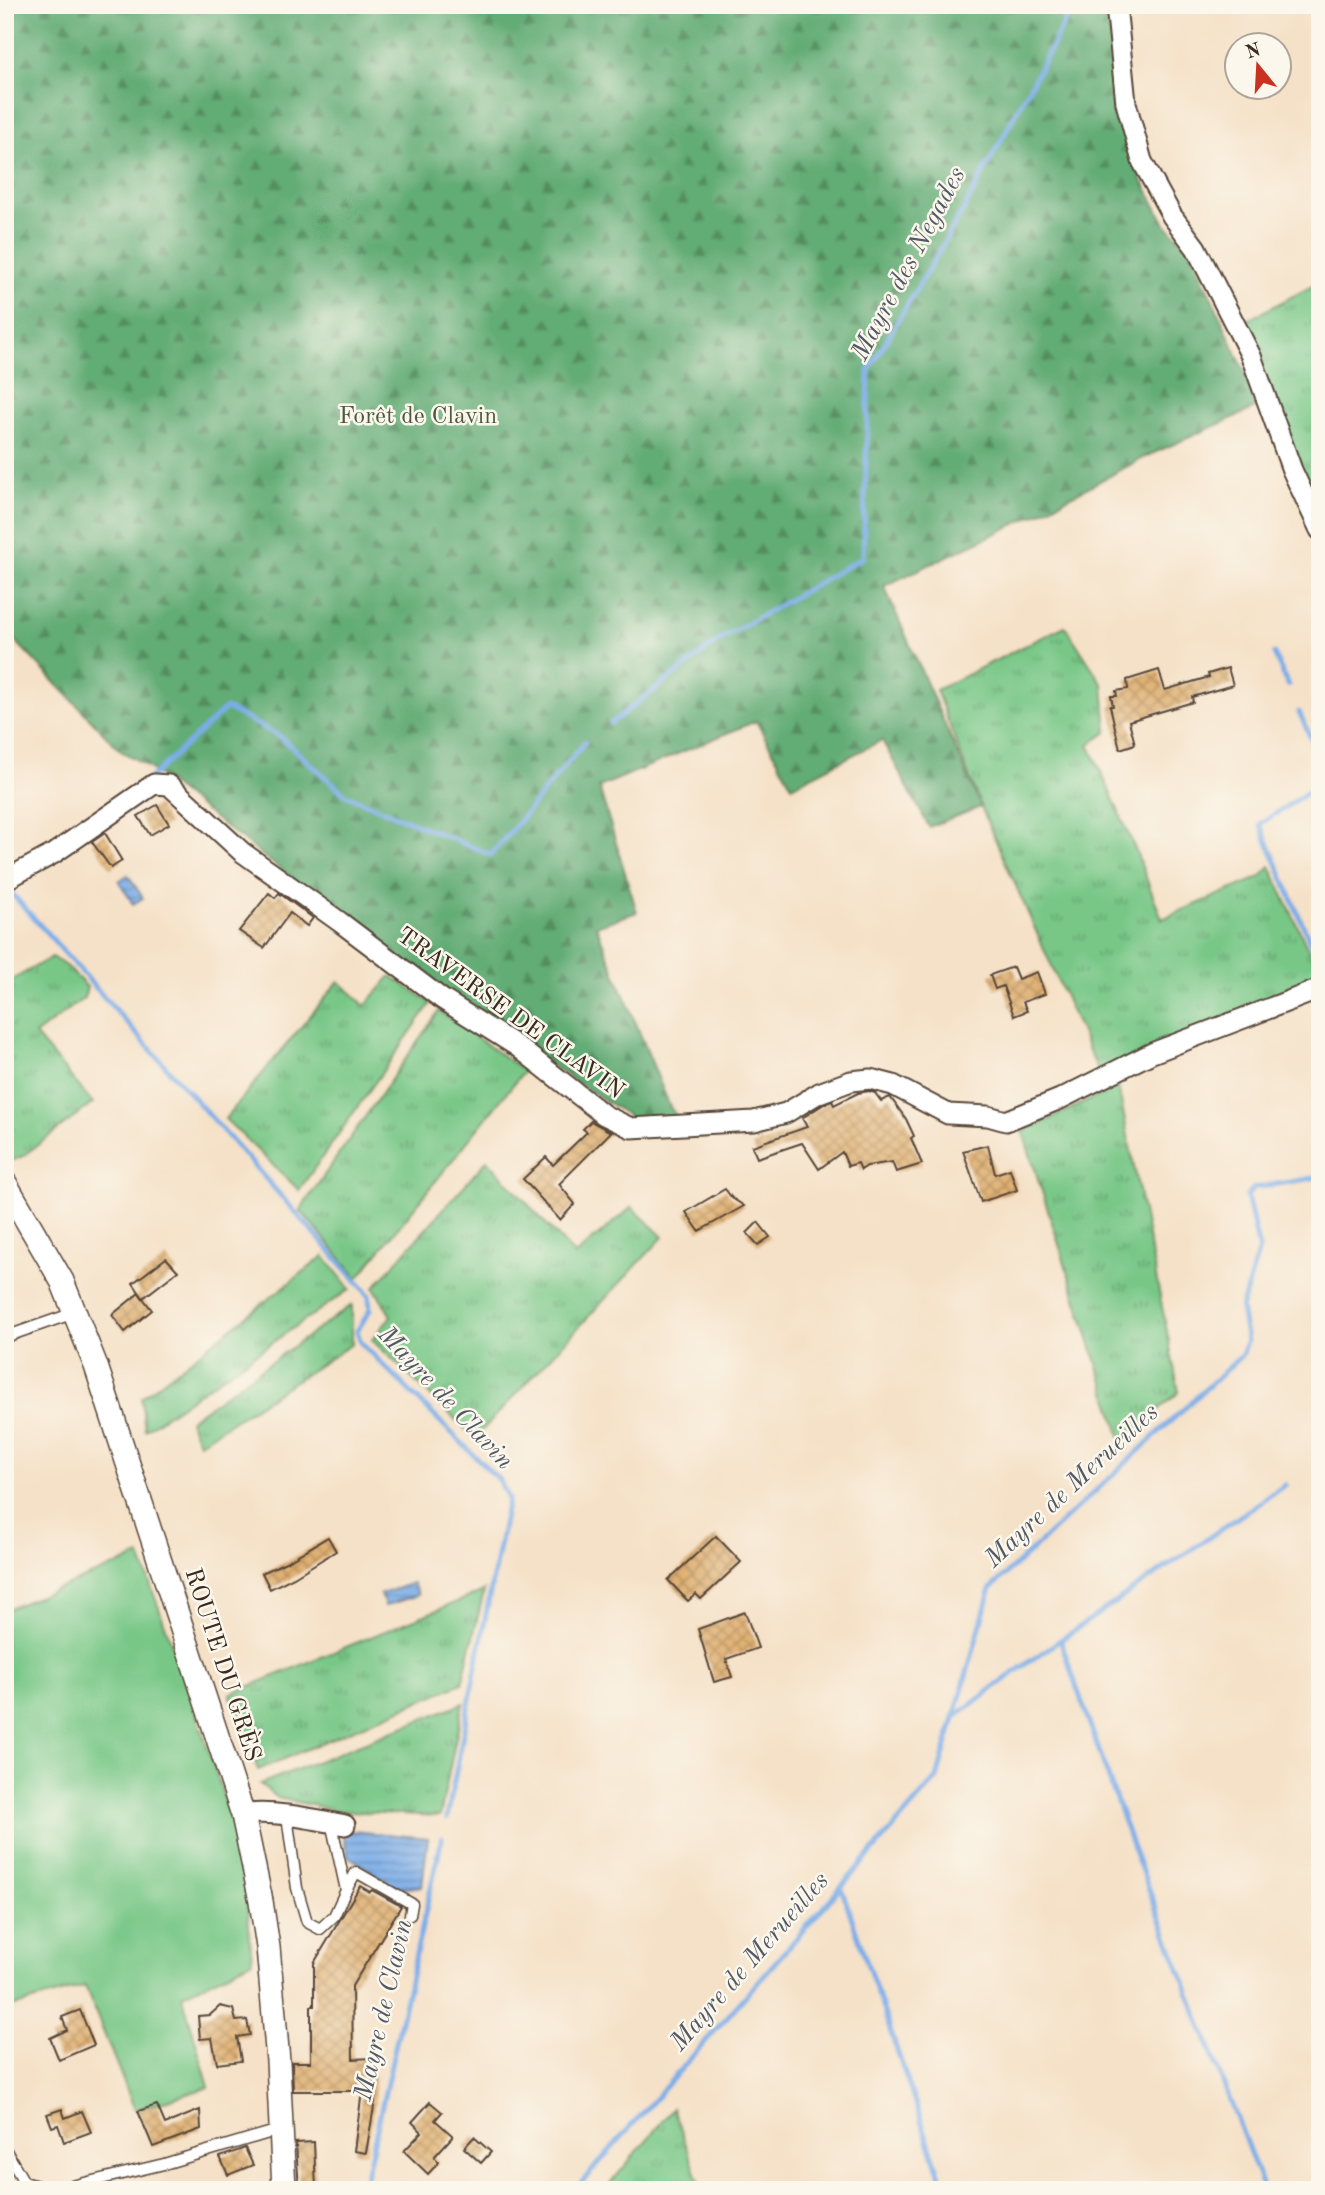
<svg xmlns="http://www.w3.org/2000/svg" width="1325" height="2195" font-family="'Old Standard TT',serif">
<style>
.grass{fill:url(#grass-tufts);stroke:#5a7852;stroke-width:2}
.forest{fill:url(#forest-firs);stroke:#4e6b49;stroke-width:2}
.pitch{fill:#78c787;stroke:#5a7852;stroke-width:2}
.water{fill:url(#water-rules);stroke:#5c6c83;stroke-width:2}
.lines{fill:none;stroke-linecap:round;stroke-linejoin:round}
.stream{stroke:#7cade8;stroke-width:5}
.building{fill:url(#building-cross-hatch)}
.service-casing{stroke:#574537;stroke-width:13}
.minor-casing{stroke:#574537;stroke-width:23}
.tertiary-casing{stroke:#574537;stroke-width:26}
.service{stroke:#fff;stroke-width:10}
.minor{stroke:#fff;stroke-width:19}
.tertiary{stroke:#fff;stroke-width:23}
.labels{text-anchor:middle;dominant-baseline:central;stroke-width:5;stroke-linejoin:round;paint-order:stroke}
.park-label{font-size:24px;fill:#4d593e;stroke:#fbf7ec}
.street-label{font-size:24px;fill:#3b2a1e;stroke:#fbf7ec}
.water-label{font-size:26px;font-style:italic;fill:#525865;stroke:#fbf7ec}
</style>
<defs>
<pattern id="grass-tufts" width="24" height="20" patternUnits="userSpaceOnUse" patternTransform="scale(1.75)"><rect width="24" height="20" fill="#78c787"/><path d="M3 7l-1-3M5 7V3M7 7l1-3M15 17l-1-3M17 17v-4M19 17l1-3" fill="none" stroke="#64a26e"/></pattern>
<pattern id="forest-firs" width="22" height="20" patternUnits="userSpaceOnUse" patternTransform="scale(1.75)"><rect width="22" height="20" fill="#62ac74"/><path d="M5 1l3.5 6h-7zM16 11l3.5 6h-7z" fill="#528c5f"/></pattern>
<pattern id="water-rules" width="6" height="5" patternUnits="userSpaceOnUse" patternTransform="scale(1.75)"><rect width="6" height="5" fill="#7cade8"/><path d="M0 2.5h6" fill="none" stroke="#678dbb"/></pattern>
<pattern id="building-cross-hatch" width="8" height="8" patternUnits="userSpaceOnUse" patternTransform="scale(1.75)"><rect width="8" height="8" fill="#e0b173"/><path d="M0 0l8 8M0 8l8-8" fill="none" stroke="#b7905e"/></pattern>
</defs>
<rect width="100%" height="100%" fill="#fbf7ec"/>
<filter id="ink" filterUnits="userSpaceOnUse"><feTurbulence type="fractalNoise" baseFrequency=".0143" numOctaves="2"/><feDisplacementMap in="SourceGraphic" scale="14" xChannelSelector="R" yChannelSelector="G"/><feConvolveMatrix kernelMatrix="1 2 1 2 8 2 1 2 1" color-interpolation-filters="sRGB"/></filter>
<filter id="wash" filterUnits="userSpaceOnUse"><feTurbulence type="fractalNoise" baseFrequency=".00686" numOctaves="4" result="noise"/><feDisplacementMap in="SourceGraphic" scale="28" xChannelSelector="R" yChannelSelector="G"/><feGaussianBlur stdDeviation="1.57" result="paint"/><feColorMatrix in="noise" values="0 0 0 0 0 0 0 0 0 0 0 0 0 0 0 0 0 1.4 0 .05"/><feComposite in="paint" operator="in"/></filter>
<g filter="url(#wash)">
<rect width="100%" height="100%" fill="#f5e1c7"/>
<g class="grass">
<path d="M1320 282V512L1240 324Z"/>
<path d="M1065 626 1103 685 1107 732 1089 744 1135 849 1162 919 1261 877 1270 866 1320 975V982L1098 1071 981 807 936 690Z"/>
<path d="M52 957 67 967 87 987 84 998 35 1035 93 1103 23 1156 7 1163 5 984Z"/>
<path d="M391 976 431 1003 299 1190 225 1119 339 981 365 1006Z"/>
<path d="M439 1011 524 1071 358 1278 300 1210Z"/>
<path d="M1118 1086 1179 1392 1122 1441 1023 1132Z"/>
<path d="M487 1160 575 1255 632 1207 663 1237 475 1438 372 1340 391 1316 374 1287Z"/>
<path d="M324 1256 350 1289 145 1430 141 1398Z"/>
<path d="M352 1305V1344L199 1443 189 1420Z"/>
<path d="M484 1591 462 1683 258 1770 230 1694Z"/>
<path d="M463 1703 440 1816 341 1811 278 1798 260 1784Z"/>
<path d="M673 2108 702 2190H605Z"/>
</g>
<path class="forest" d="M5 5H773L780 7 1107 5 1134 165 1165 224 1190 249 1260 406 1147 456 1041 512 884 586 981 807 929 827 882 740 792 786 756 721 599 787 637 912 596 926 670 1107 680 1121 635 1120 495 1029 420 977 147 766 121 751 5 630Z"/>
<path class="pitch" d="M140 1556 194 1705 243 1857 252 1961 182 1995 209 2087 135 2110 85 1986 5 2009V1610Z"/>
<g class="water">
<path d="M128 875 143 898 133 904 119 881Z"/>
<path d="M413 1583 418 1595 385 1606 381 1594Z"/>
<path d="M342 1830 428 1838 422 1886 399 1889 348 1856Z"/>
</g>
<g class="lines">
<g class="stream">
<path d="M1274 654 1288 685"/>
<path d="M1299 712 1320 758"/>
<path d="M611 723 721 639 863 557 869 370 965 207 1074 5"/>
<path d="M149 779 226 708 279 736 346 795 491 855 585 742"/>
<path d="M1320 784 1260 824 1320 965"/>
<path d="M7 888 369 1295 370 1310 357 1331 361 1343 500 1481 508 1499 447 1818"/>
<path d="M1061 1642 1132 1845 1262 2184"/>
<path d="M954 1717 1030 1661 1285 1485"/>
<path d="M841 1887 945 2190"/>
<path d="M363 2190 442 1838"/>
<path d="M575 2190 937 1778 991 1588 1242 1355 1247 1341 1241 1309 1259 1249 1247 1196 1254 1188 1320 1177"/>
</g>
</g>
<g id="blocks">
<g class="building">
<path d="M1228 668 1233 685 1192 697 1193 702 1129 721 1135 744 1120 749 1110 706H1113L1111 696H1117L1116 691 1128 689 1127 680 1159 670 1165 690 1209 677 1208 674Z"/>
<path d="M157 805 169 824 150 835 138 816Z"/>
<path d="M105 833 122 861 111 868 92 842Z"/>
<path d="M269 893 275 898 279 893 313 918 307 926 290 913 264 948 239 931Z"/>
<path d="M1013 967 1018 979 1037 972 1045 994 1023 1002 1027 1011 1014 1016 1003 986 995 989 990 975Z"/>
<path d="M869 1091 875 1093 881 1101 890 1097 906 1119 914 1136 911 1138 922 1164 896 1172 892 1162 867 1166 861 1170 858 1163 848 1166 842 1152 819 1169 802 1143 757 1158 752 1146 807 1127 802 1118 824 1104 832 1101 834 1105 858 1093Z"/>
<path d="M591 1121 611 1132 559 1184 575 1204 560 1220 523 1179 546 1157 553 1165 587 1132 583 1129Z"/>
<path d="M988 1145 995 1174 1010 1169 1017 1190 981 1202 963 1151Z"/>
<path d="M725 1189 732 1198 744 1206 699 1231 686 1212Z"/>
<path d="M758 1222 770 1237 758 1245 747 1233Z"/>
<path d="M166 1258 178 1271 143 1298 133 1283Z"/>
<path d="M139 1293 152 1310 125 1332 112 1315Z"/>
<path d="M716 1536 741 1562 701 1599 696 1594 688 1601 668 1580Z"/>
<path d="M328 1537 336 1551 294 1577 270 1589 262 1573 288 1561Z"/>
<path d="M745 1612 758 1648 726 1659 732 1677 714 1682 698 1629Z"/>
<path d="M360 1886 370 1892 372 1890 401 1906 352 1986 353 2059 373 2058 375 2101 366 2153 354 2151 362 2091H293L292 2062H311V2006H314V1963Z"/>
<path d="M220 2006 233 2009 236 2021 247 2020 250 2035 237 2037 241 2061 217 2064 212 2038 200 2039 198 2016 210 2015Z"/>
<path d="M80 2010 94 2045 59 2060 50 2038 67 2030 62 2017Z"/>
<path d="M430 2102 442 2112 435 2120 453 2136 434 2157 439 2162 428 2174 404 2151 422 2132 412 2122Z"/>
<path d="M157 2105 165 2124 200 2110 201 2129 153 2147 138 2111Z"/>
<path d="M62 2109 65 2118 82 2111 91 2132 64 2142 58 2125 52 2127 47 2114Z"/>
<path d="M474 2137 491 2152 481 2163 464 2148Z"/>
<path d="M314 2142 316 2190H299L296 2143Z"/>
<path d="M245 2148 253 2165 228 2175 220 2157Z"/>
</g>
</g>
</g>
<g filter="url(#ink)">
<use href="#blocks" fill-opacity="0" stroke="#574537" stroke-width="2"/>
<g class="lines">
<g class="service-casing">
<g id="service">
<path d="M5 1337 74 1313"/>
<path d="M287 1816 297 1888 307 1922 320 1929 334 1916 346 1890 331 1822"/>
<path d="M346 1890 356 1872 412 1904 410 1915"/>
<path d="M5 2149 24 2182 51 2190"/>
<path d="M55 2190 164 2164 282 2129"/>
</g>
</g>
<g class="minor-casing">
<g id="minor">
<path d="M1116 5 1126 103 1142 161 1172 216 1196 248 1251 356 1292 470 1320 530"/>
<path d="M5 880 53 854 154 784 169 785 242 852 340 922 442 999 518 1047 604 1115 631 1128 754 1121 786 1113 819 1093 851 1081 870 1079 893 1085 948 1114 988 1116 1006 1121 1060 1099 1152 1053 1320 989"/>
<path d="M243 1815C268 1809 319 1820 345 1825"/>
</g>
</g>
<g class="tertiary-casing">
<path id="tertiary" d="M5 1183 62 1281 96 1366 243 1815 261 1901 268 1947 278 2061 284 2190"/>
</g>
<use href="#service" class="service"/>
<use href="#minor" class="minor"/>
<use href="#tertiary" class="tertiary"/>
</g>
</g>
<g class="labels">
<g class="park-label">
<text x="418" y="417">Forêt de Clavin</text>
</g>
<g class="street-label">
<text transform="translate(510 1014) rotate(36)">TRAVERSE DE CLAVIN</text>
<text transform="translate(222 1665) rotate(72)">ROUTE DU GRÈS</text>
</g>
<g class="water-label">
<text transform="translate(909 264) rotate(-62)">Mayre des Negades</text>
<text transform="translate(445 1398) rotate(47)">Mayre de Clavin</text>
<text transform="translate(1072 1486) rotate(-43)">Mayre de Merueilles</text>
<text transform="translate(750 1962) rotate(-49)">Mayre de Merueilles</text>
<text transform="translate(384 2010) rotate(-77)">Mayre de Clavin</text>
</g>
</g>
<rect width="1325" height="2195" fill="none" stroke="#fbf7ec" stroke-width="28"/>
<g transform="translate(1258 66) rotate(342)"><circle r="33" fill="#fbf7ec" stroke="#aea59a" stroke-width="2"/>
<path d="M0-5L12 26L0 18L-12 26Z" fill="#c8321e"/>
<text y="-10" font-size="19" font-weight="bold" text-anchor="middle" fill="#3b2a1e">N</text>
</g>
</svg>
